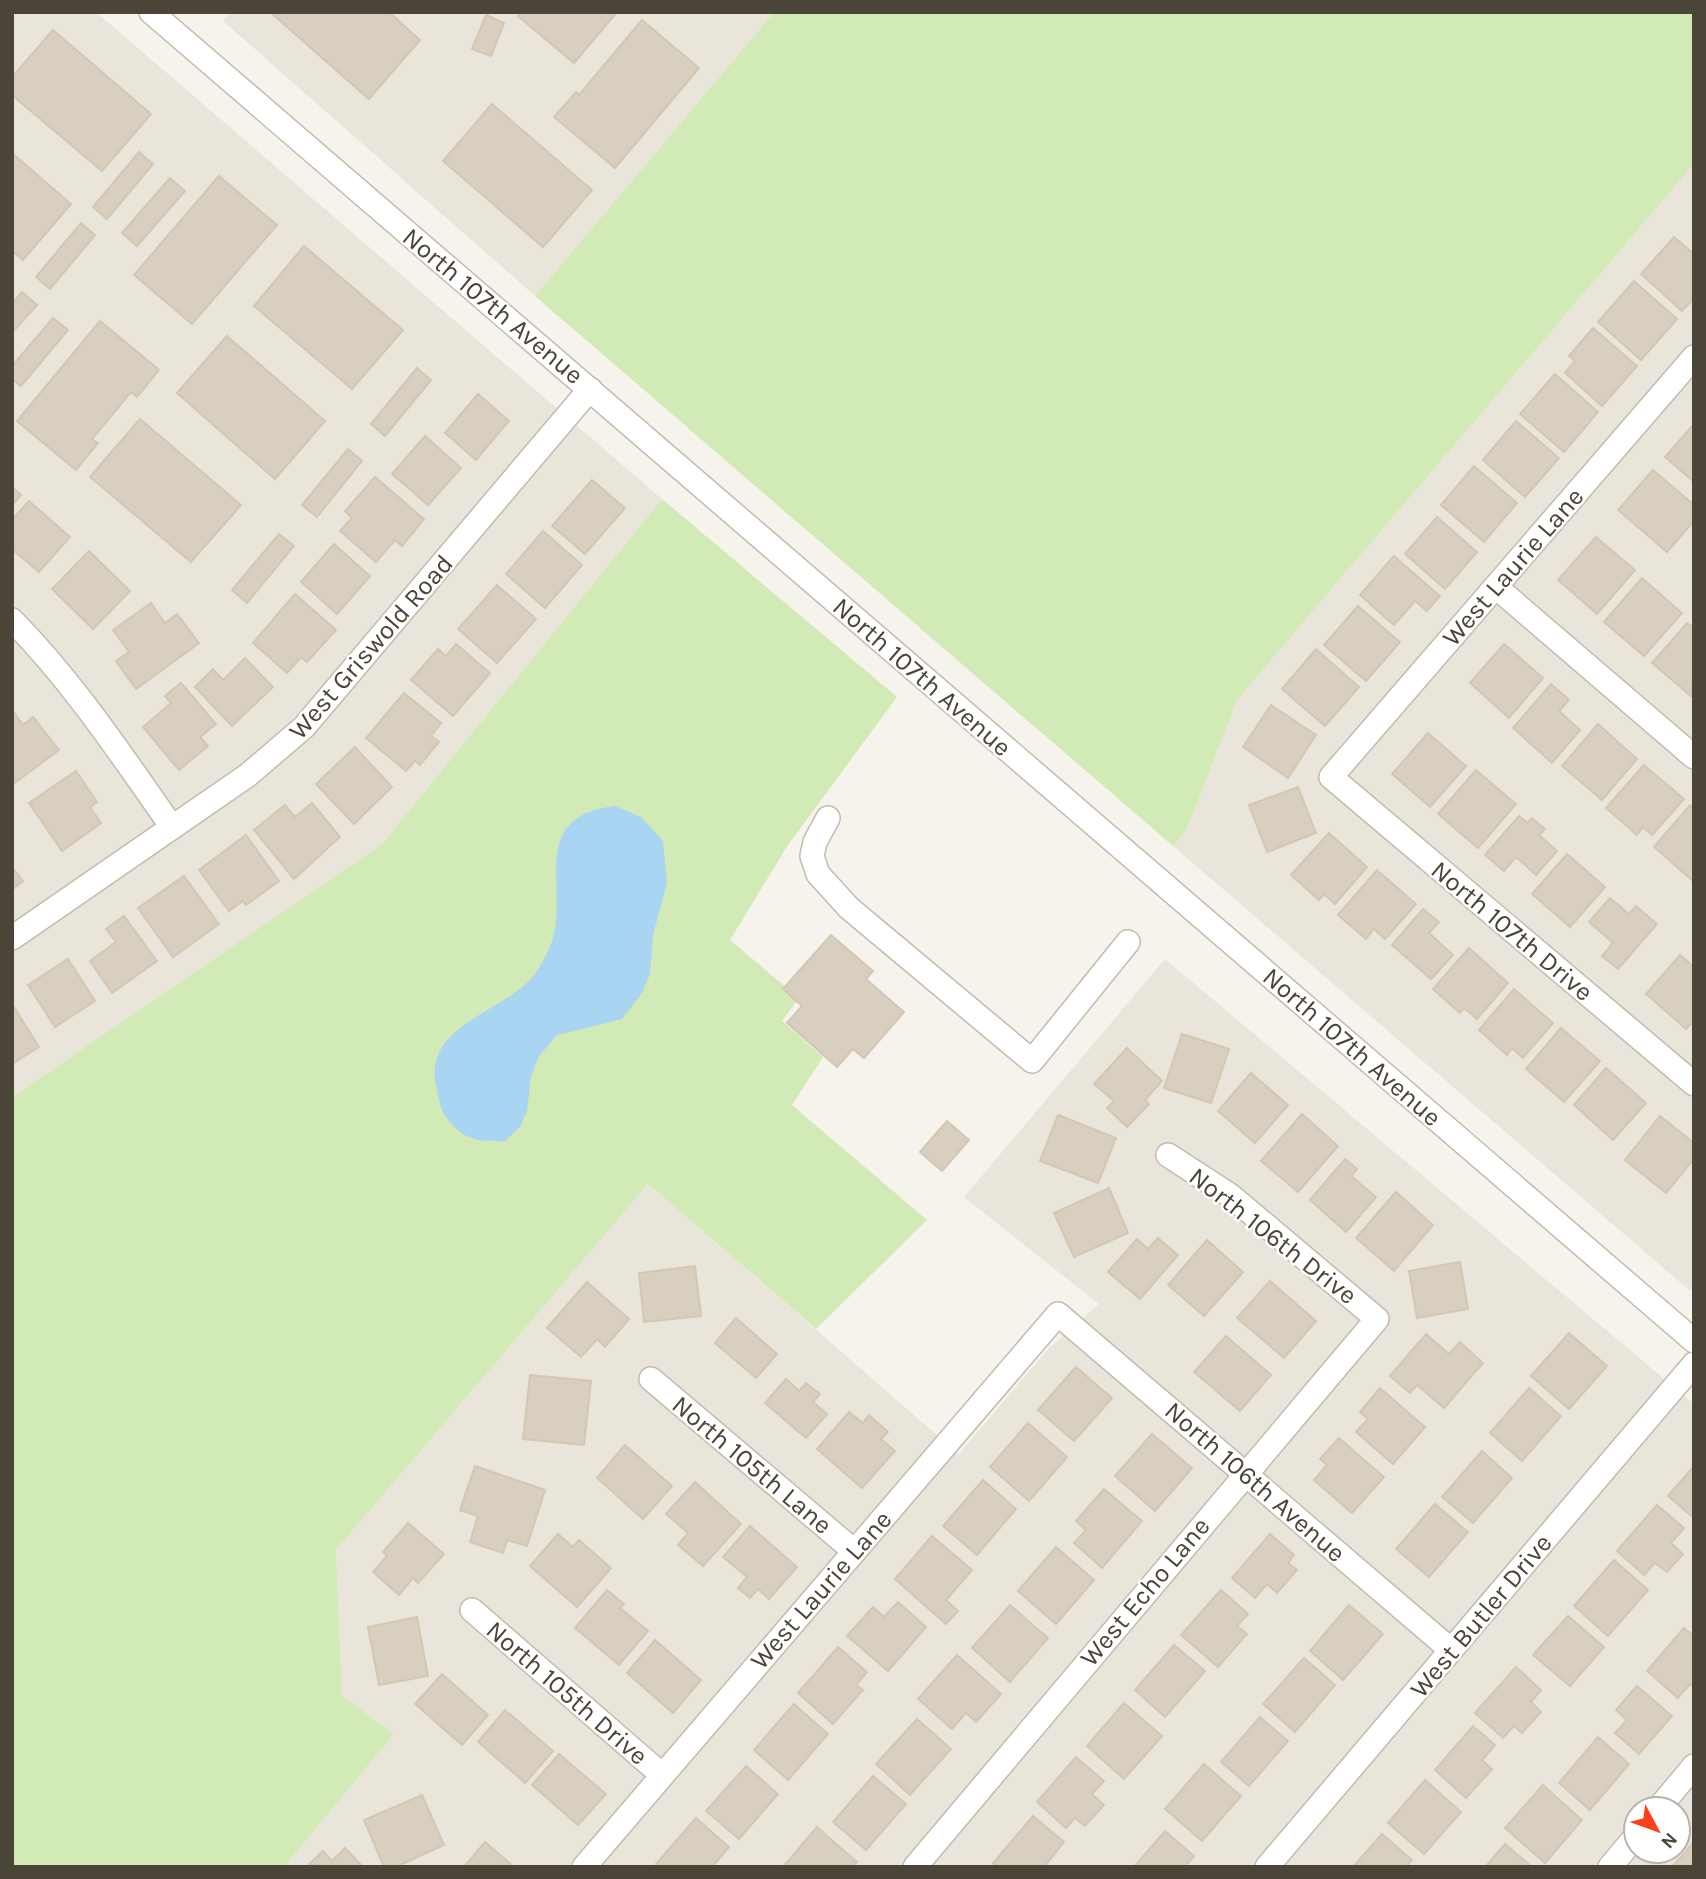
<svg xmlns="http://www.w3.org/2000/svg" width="1706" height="1879" font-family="Karla,sans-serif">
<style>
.residential{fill:#eae5da;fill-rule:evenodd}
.green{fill:#d2eab5}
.water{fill:#a9d4f2}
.building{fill:#d8cfc1;stroke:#d3c7b4;stroke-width:2}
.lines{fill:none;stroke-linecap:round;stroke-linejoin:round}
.minor-casing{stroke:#c2bbae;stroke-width:26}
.minor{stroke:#fff;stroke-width:23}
.labels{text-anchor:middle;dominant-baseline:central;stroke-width:5;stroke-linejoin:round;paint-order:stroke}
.street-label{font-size:26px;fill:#4b4439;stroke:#fff}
</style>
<rect width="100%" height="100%" fill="#f6f3ec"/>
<g class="residential">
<path d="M12 12H96L662 499 382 844 12 1097Z"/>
<path d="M230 12H774L535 296 223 21Z"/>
<path d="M1694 164V1289L1689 1290 1173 846 1187 829 1237 700Z"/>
<path d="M1165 959 1694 1404V1867H284L394 1734 342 1695 336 1550 648 1184 959 1454 1049 1348 1099 1304 964 1197ZM1636 1809H1678V1851H1636Z"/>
</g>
<g class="green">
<path d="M774 12H1694V164L1237 700 1187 829 1173 846 535 296Z"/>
<path d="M662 499 897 697 788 845 730 940 799 998 782 1021 823 1057 792 1105 927 1220 816 1329 648 1184 336 1550 342 1695 394 1734 284 1867H12V1097L382 844Z"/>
</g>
<path class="water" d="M615 806 641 817 663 841 667 883 653 935 650 974 642 993 622 1019 557 1035 539 1056 531 1076 527 1111 520 1127 505 1141C476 1142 459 1139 443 1112 439 1105 438 1094 436 1086 424 1028 495 1014 528 982 536 975 543 961 548 951 575 897 521 817 615 806Z"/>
<g class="building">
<path d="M270 12H389L420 40 369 99Z"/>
<path d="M521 12H617L574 63 518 16Z"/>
<path d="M486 15 504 23 491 56 472 49Z"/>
<path d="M642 20 699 68 615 168 554 117 576 92 579 95Z"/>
<path d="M53 30 151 114 102 171 12 95V77Z"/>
<path d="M492 104 592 190 543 247 443 161Z"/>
<path d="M139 152 153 164 107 219 93 207Z"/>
<path d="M12 153 71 204 23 260 12 251Z"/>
<path d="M219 176 277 225 192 324 134 275Z"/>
<path d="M170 178 185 191 137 246 122 233Z"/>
<path d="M81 223 95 235 50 289 36 277Z"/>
<path d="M1674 237 1694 254V298L1682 311 1641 274Z"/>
<path d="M304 246 403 330 352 389 254 306Z"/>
<path d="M1634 281 1677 319 1641 360 1598 322Z"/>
<path d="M22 292 37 305 12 333V304Z"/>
<path d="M53 318 68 330 21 386 12 379V366Z"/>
<path d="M100 321 159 370 137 397 131 392 92 439 98 443 76 470 17 421Z"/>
<path d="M1593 328 1637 366 1602 406 1565 373 1575 361 1569 356Z"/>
<path d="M227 336 325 421 275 479 177 393Z"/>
<path d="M417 368 431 380 385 436 371 424Z"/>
<path d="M1555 374 1598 412 1564 452 1520 414Z"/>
<path d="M478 394 509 421 476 460 445 433Z"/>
<path d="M140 419 241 505 191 562 90 477Z"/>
<path d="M1516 421 1559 458 1525 497 1483 460Z"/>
<path d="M1694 424V482L1665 457Z"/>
<path d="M425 436 461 468 428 505 392 474Z"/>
<path d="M348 449 362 461 317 517 302 505Z"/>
<path d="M1474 466 1517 503 1484 542 1441 505Z"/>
<path d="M1653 470 1694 505V521L1667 552 1618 510Z"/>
<path d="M375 477 424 519 402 546 395 540 376 562 340 531 352 518 345 511Z"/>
<path d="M592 480 625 508 585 554 552 526Z"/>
<path d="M12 487 21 495 12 505Z"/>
<path d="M29 501 70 537 39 572 12 549V520Z"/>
<path d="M1437 517 1477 552 1445 589 1405 554Z"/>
<path d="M543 531 582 565 545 608 506 574Z"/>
<path d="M279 534 294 546 247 603 232 590Z"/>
<path d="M1596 537 1635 570 1597 614 1558 580Z"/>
<path d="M334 544 370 576 337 614 301 582Z"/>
<path d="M89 551 130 591 93 629 52 589Z"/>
<path d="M1394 556 1440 596 1427 611 1415 601 1394 625 1360 595Z"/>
<path d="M1642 578 1682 613 1644 656 1604 622Z"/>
<path d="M497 585 536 619 497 663 458 629Z"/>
<path d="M295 594 336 630 307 662 301 657 287 673 253 643Z"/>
<path d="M151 603 165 623 177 614 199 643 136 689 116 661 129 652 113 630Z"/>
<path d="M1358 606 1400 642 1366 681 1324 645Z"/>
<path d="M1687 623 1694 628 1692 697 1652 663Z"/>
<path d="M456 644 490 673 453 716 411 680 438 649 446 656Z"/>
<path d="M1504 644 1543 678 1509 718 1470 683Z"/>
<path d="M1316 649 1359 687 1325 726 1282 689Z"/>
<path d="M245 658 273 687 232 726 195 687 213 669 223 680Z"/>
<path d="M181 683 216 724 200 737 208 746 179 770 143 727 171 703 165 696Z"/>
<path d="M1551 684 1569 700 1559 711 1580 730 1552 763 1513 728Z"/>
<path d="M404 693 441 723 431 736 439 742 420 765 415 761 406 771 366 738Z"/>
<path d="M1271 705 1316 735 1288 778 1243 747Z"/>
<path d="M12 710 23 725 33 717 59 750 12 785Z"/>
<path d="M1598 724 1637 759 1602 800 1562 766Z"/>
<path d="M1428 733 1466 766 1430 807 1392 774Z"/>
<path d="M355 747 392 787 354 824 316 784Z"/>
<path d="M1644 765 1684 799 1652 835 1643 827 1637 835 1606 808Z"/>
<path d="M1476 770 1516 804 1478 848 1438 814Z"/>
<path d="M76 771 97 802 90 807 101 823 62 851 29 803Z"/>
<path d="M1298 787 1316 833 1267 852 1249 805Z"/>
<path d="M312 803 340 837 294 879 254 830 285 805 295 817Z"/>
<path d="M1690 805 1694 808 1693 881 1654 847Z"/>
<path d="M1519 816 1527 823 1532 818 1545 829 1539 835 1557 851 1536 875 1516 857 1504 871 1485 855Z"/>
<path d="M1329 833 1367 867 1335 904 1324 894 1319 900 1291 875Z"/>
<path d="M246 835 279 881 246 905 243 901 229 911 199 870Z"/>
<path d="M1567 854 1605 887 1570 927 1532 894Z"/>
<path d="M12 867 23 881 12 890Z"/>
<path d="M1377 870 1416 904 1385 939 1374 929 1366 939 1338 915Z"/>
<path d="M184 876 219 924 173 957 138 908Z"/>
<path d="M1610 898 1629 914 1636 906 1657 924 1618 969 1602 956 1613 943 1589 922Z"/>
<path d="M1423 909 1439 922 1429 933 1453 955 1431 979 1392 945Z"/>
<path d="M124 916 157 961 112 993 90 961 116 942 106 929Z"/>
<path d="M831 935 873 971 866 979 904 1012 864 1058 853 1049 837 1067 787 1023 802 1006 783 989Z"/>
<path d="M1469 948 1508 983 1477 1019 1464 1008 1460 1013 1433 989Z"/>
<path d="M1680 955 1694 967V1021L1686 1029 1646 994Z"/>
<path d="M68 959 95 1001 55 1027 28 985Z"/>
<path d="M1514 989 1553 1023 1523 1058 1512 1048 1507 1055 1479 1030Z"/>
<path d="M12 1004 39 1047 12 1064Z"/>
<path d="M1561 1028 1600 1061 1564 1102 1526 1069Z"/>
<path d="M1182 1034 1229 1049 1211 1103 1164 1088Z"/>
<path d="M1127 1048 1162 1081 1145 1100 1149 1104 1127 1127 1107 1108 1114 1101 1094 1084Z"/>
<path d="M1606 1068 1646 1103 1613 1140 1574 1105Z"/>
<path d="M1251 1073 1288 1105 1255 1143 1218 1111Z"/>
<path d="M1302 1114 1338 1146 1298 1192 1261 1161Z"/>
<path d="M1058 1115 1116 1138 1098 1183 1040 1161Z"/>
<path d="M1660 1116 1694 1143V1159L1666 1193 1625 1160Z"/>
<path d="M947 1121 969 1140 942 1171 920 1152Z"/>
<path d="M1345 1159 1357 1169 1351 1176 1376 1197 1346 1232 1310 1200Z"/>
<path d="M1109 1188 1128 1233 1074 1257 1054 1213Z"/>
<path d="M1396 1192 1433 1225 1394 1271 1356 1238Z"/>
<path d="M1158 1238 1178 1255 1140 1299 1108 1272 1137 1239 1148 1249Z"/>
<path d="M1207 1240 1243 1272 1204 1316 1168 1285Z"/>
<path d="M1460 1262 1468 1309 1417 1318 1409 1271Z"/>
<path d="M695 1266 701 1316 644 1322 639 1273Z"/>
<path d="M1270 1281 1316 1321 1284 1358 1237 1318Z"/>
<path d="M587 1282 629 1319 605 1347 597 1339 581 1357 547 1328Z"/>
<path d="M736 1318 777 1354 756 1378 715 1343Z"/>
<path d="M1569 1333 1607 1366 1569 1409 1531 1376Z"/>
<path d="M1426 1334 1449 1354 1460 1342 1483 1363 1444 1408 1417 1385 1410 1393 1390 1376Z"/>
<path d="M1226 1336 1271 1375 1240 1411 1194 1372Z"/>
<path d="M1076 1367 1112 1398 1074 1441 1038 1410Z"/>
<path d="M530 1375 591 1381 584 1445 523 1439Z"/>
<path d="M786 1379 799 1391 806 1383 820 1394 813 1402 827 1414 806 1438 765 1403Z"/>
<path d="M1380 1388 1425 1427 1393 1464 1356 1432 1368 1419 1360 1412Z"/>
<path d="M1529 1388 1561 1416 1522 1461 1490 1433Z"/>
<path d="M849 1412 863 1423 869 1415 888 1432 881 1439 895 1451 862 1488 817 1449Z"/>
<path d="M1028 1423 1067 1457 1029 1501 990 1467Z"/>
<path d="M1152 1434 1192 1468 1155 1511 1115 1476Z"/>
<path d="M1339 1438 1384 1477 1352 1513 1314 1480 1327 1465 1320 1459Z"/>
<path d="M625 1445 672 1486 643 1519 597 1478Z"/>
<path d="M1482 1451 1512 1478 1473 1523 1442 1497Z"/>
<path d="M475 1466 545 1490 527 1546 507 1540 503 1553 470 1542 478 1516 460 1510Z"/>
<path d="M1694 1466V1518L1668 1496Z"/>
<path d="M983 1480 1016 1509 977 1555 943 1526Z"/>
<path d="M695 1482 741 1524 703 1566 678 1545 688 1533 666 1514Z"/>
<path d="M1104 1489 1142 1521 1102 1568 1074 1543 1086 1530 1076 1521Z"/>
<path d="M1435 1504 1468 1532 1429 1577 1396 1549Z"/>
<path d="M1657 1505 1684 1528 1671 1543 1683 1554 1667 1572 1655 1563 1644 1575 1617 1551Z"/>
<path d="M408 1523 444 1554 418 1583 413 1578 399 1595 373 1572 387 1556 383 1552Z"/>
<path d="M750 1526 797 1567 769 1599 758 1589 750 1598 738 1588 747 1577 723 1557Z"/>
<path d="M558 1534 573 1547 579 1540 611 1568 577 1607 530 1566Z"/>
<path d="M1270 1534 1294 1555 1288 1563 1297 1570 1277 1593 1267 1584 1255 1598 1232 1578Z"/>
<path d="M932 1536 972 1570 946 1600 958 1611 946 1624 895 1579Z"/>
<path d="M1056 1547 1094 1580 1056 1624 1018 1591Z"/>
<path d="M1614 1560 1648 1590 1608 1636 1574 1606Z"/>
<path d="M607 1590 624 1604 620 1608 648 1631 619 1665 575 1628Z"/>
<path d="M1221 1590 1248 1614 1237 1626 1247 1634 1218 1667 1181 1635Z"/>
<path d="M898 1602 926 1627 888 1671 847 1636 873 1607 884 1617Z"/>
<path d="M1010 1605 1048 1638 1010 1682 972 1648Z"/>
<path d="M1349 1605 1383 1634 1343 1680 1310 1651Z"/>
<path d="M1568 1616 1604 1647 1570 1686 1533 1655Z"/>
<path d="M417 1617 428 1676 379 1685 368 1627Z"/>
<path d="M1684 1628 1694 1636V1687L1690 1684 1678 1698 1647 1671Z"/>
<path d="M655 1640 701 1680 673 1713 627 1673Z"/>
<path d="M1174 1645 1205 1671 1165 1717 1135 1690Z"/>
<path d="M838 1647 867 1672 856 1685 863 1690 833 1724 798 1693Z"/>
<path d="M957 1655 1001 1694 976 1722 966 1713 952 1729 918 1699Z"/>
<path d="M1304 1658 1335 1685 1295 1732 1263 1704Z"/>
<path d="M1516 1667 1541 1690 1531 1702 1541 1712 1522 1733 1514 1726 1503 1738 1475 1713Z"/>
<path d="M442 1674 488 1715 462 1745 415 1704Z"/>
<path d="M1637 1686 1672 1716 1639 1754 1615 1733 1627 1720 1616 1710Z"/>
<path d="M1124 1703 1162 1736 1124 1779 1087 1746Z"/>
<path d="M794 1704 828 1734 788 1780 754 1750Z"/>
<path d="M505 1710 553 1751 525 1783 478 1742Z"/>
<path d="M1260 1717 1288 1741 1249 1786 1221 1762Z"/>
<path d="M917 1719 951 1749 910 1795 876 1764Z"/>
<path d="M1473 1726 1495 1745 1482 1760 1492 1769 1466 1798 1435 1770Z"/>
<path d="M1598 1737 1629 1764 1590 1810 1559 1783Z"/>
<path d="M559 1754 606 1794 578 1825 532 1785Z"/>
<path d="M1076 1757 1104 1781 1092 1794 1104 1805 1085 1826 1075 1818 1066 1828 1037 1802Z"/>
<path d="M1204 1764 1241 1796 1202 1841 1165 1809Z"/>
<path d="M746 1766 778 1794 739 1839 706 1811Z"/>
<path d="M873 1776 906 1804 866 1850 833 1822Z"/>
<path d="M1425 1780 1461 1812 1424 1854 1388 1823Z"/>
<path d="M1543 1785 1582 1820 1545 1863 1505 1828Z"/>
<path d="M422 1795 444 1845 396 1867H384L364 1820Z"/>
<path d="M1033 1816 1064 1842 1044 1867H998L993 1863Z"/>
<path d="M696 1818 729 1847 712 1867H659L656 1864Z"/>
<path d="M817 1827 857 1862 853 1867H783Z"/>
<path d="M1165 1831 1194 1856 1185 1867H1134Z"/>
<path d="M1382 1834 1412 1860 1406 1867H1353Z"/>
<path d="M485 1842 514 1867H464Z"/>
<path d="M1694 1842V1867H1672Z"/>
<path d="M1505 1844 1532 1867H1485Z"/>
<path d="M345 1848 363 1867 308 1865 323 1851 332 1861Z"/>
</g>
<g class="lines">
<g class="minor-casing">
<g id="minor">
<path d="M151 12 1694 1341"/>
<path d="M1694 357 1331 777 1694 1084"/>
<path d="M1496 587 1694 757"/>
<path d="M12 620C74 683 122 756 172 827"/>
<path d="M828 818 815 842 812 856 818 874 849 908 1032 1061 1128 942"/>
<path d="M12 938 248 775 304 727 590 389"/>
<path d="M651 1379 854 1551"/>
<path d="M472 1610 662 1775"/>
<path d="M1658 1809 1694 1766"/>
<path d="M584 1867 1058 1314 1451 1650"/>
<path d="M915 1867 1377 1319 1231 1196 1168 1155"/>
<path d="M1267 1867 1694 1364"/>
<path d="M1610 1867 1636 1836"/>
</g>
</g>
<use href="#minor" class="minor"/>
</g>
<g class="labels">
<g class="street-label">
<text transform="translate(493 306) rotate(40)">North 107th Avenue</text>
<text transform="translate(1513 567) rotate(-49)">West Laurie Lane</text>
<text transform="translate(371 647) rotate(-49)">West Griswold Road</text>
<text transform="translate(922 677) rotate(41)">North 107th Avenue</text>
<text transform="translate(1512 931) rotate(40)">North 107th Drive</text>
<text transform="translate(1352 1047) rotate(41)">North 107th Avenue</text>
<text transform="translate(1273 1236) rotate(38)">North 106th Drive</text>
<text transform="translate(752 1465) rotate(40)">North 105th Lane</text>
<text transform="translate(1255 1482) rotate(41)">North 106th Avenue</text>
<text transform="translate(821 1590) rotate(-49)">West Laurie Lane</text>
<text transform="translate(1145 1592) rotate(-50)">West Echo Lane</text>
<text transform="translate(1481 1616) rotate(-50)">West Butler Drive</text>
<text transform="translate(567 1693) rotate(41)">North 105th Drive</text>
</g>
</g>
<rect width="1706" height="1879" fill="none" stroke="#4b4439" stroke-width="28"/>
<g transform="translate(1657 1830) rotate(131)"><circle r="33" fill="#ffffff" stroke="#b7b4b0" stroke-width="2"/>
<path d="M0-5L12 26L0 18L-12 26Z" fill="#fc3f1d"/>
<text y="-10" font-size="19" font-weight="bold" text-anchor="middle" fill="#4b4439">N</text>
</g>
</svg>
